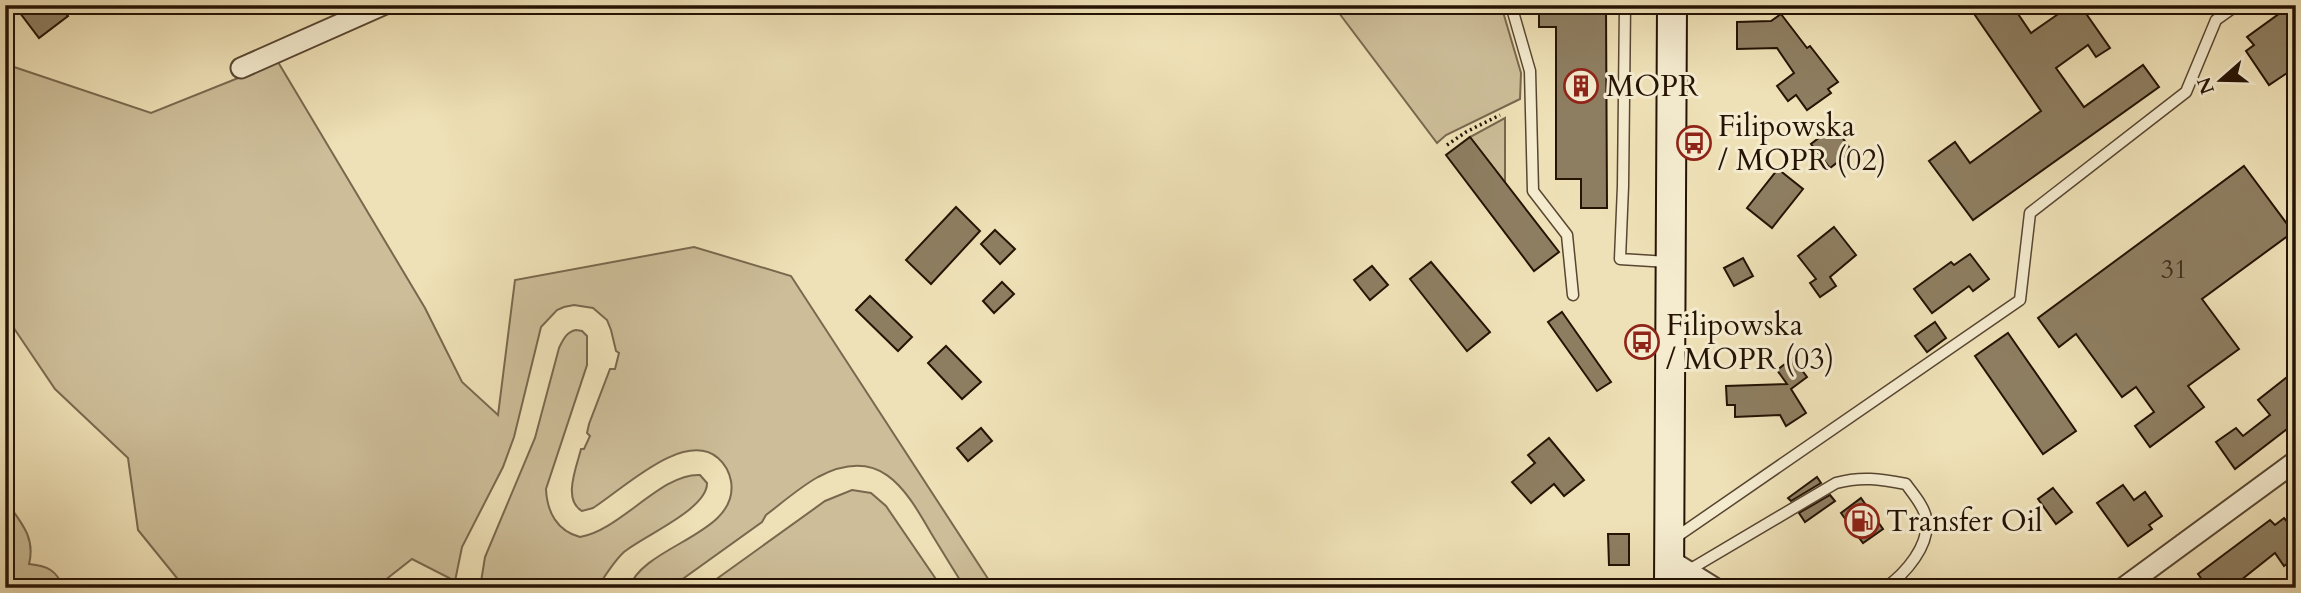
<svg xmlns="http://www.w3.org/2000/svg" width="2301" height="593" font-family="Cardo,serif">
<style>
.green{fill:#cdbe99;stroke:#79684e;stroke-width:2}
.building{fill:#8e7e61;stroke:#251304;stroke-width:2}
.lines{fill:none;stroke-linecap:round;stroke-linejoin:round}
.lane-casing{stroke:#584631;stroke-width:13}
.street-casing{stroke:#584631;stroke-width:23}
.secondary-casing{stroke:#251304;stroke-width:32}
.path{stroke:#251304;stroke-width:3.5;stroke-dasharray:2 3.5;stroke-linecap:butt}
.lane{stroke:#f5ecd0;stroke-width:10}
.street{stroke:#f5ecd0;stroke-width:19}
.secondary{stroke:#f5ecd0;stroke-width:28}
.labels{text-anchor:middle;dominant-baseline:central;stroke-width:6;stroke-linejoin:round;paint-order:stroke}
.number-label{font-size:26px;fill:#3f2e1b}
.poi-label{font-size:30px;fill:#251304;stroke:#f5ecd0;text-anchor:start}
</style>
<rect width="100%" height="100%" fill="#efe1b7"/>
<filter id="stains"><feTurbulence type="fractalNoise" baseFrequency=".00286" numOctaves="4"/><feColorMatrix values="0 0 0 0 .2 0 0 0 0 .09 0 0 0 0 .02 0 0 0 .5 -.17"/></filter>
<radialGradient id="worn" r=".72"><stop offset=".6" stop-color="#630" stop-opacity="0"/><stop offset="1" stop-color="#630" stop-opacity=".3"/></radialGradient>
<g class="green">
<path d="M1333 5H1501L1521 73 1520 99 1446 135 1437 143Z"/>
<path d="M278 62 425 308 462 382 498 415 515 280 694 247 791 276 994 588H965C953 569 942 551 931 533 904 486 879 445 818 477 800 487 783 502 766 515L762 522 670 588H629C644 544 740 535 731 481 729 471 725 464 718 458 684 429 622 490 593 508L582 511C562 500 577 466 581 449H584L590 436 587 433 589 424 610 369H615L619 353 616 351 611 330 607 320 593 308 574 305 564 307 557 310 541 327 514 437 503 467 462 547 455 581 412 559 375 588H185L138 530 128 458 55 389 5 315V64L151 113Z"/>
<path d="M1505 118V183L1470 137Z"/>
<path d="M576 330 582 331 587 336V365L546 489C547 512 557 531 580 537 621 530 661 473 700 475L707 483C708 509 643 536 624 552 614 561 605 576 597 588H480L485 557 535 438 559 348C563 340 566 332 576 330Z"/>
<path d="M852 490 871 493 886 506 942 588H704L825 501Z"/>
<path d="M5 500C20 521 36 537 29 564 48 566 56 570 64 588H5Z"/>
</g>
<g class="building">
<path d="M14 5H59L68 16 39 38Z"/>
<path d="M1539 5H1606L1607 208H1581V179H1556V27H1539Z"/>
<path d="M1968 5H2012L2031 33 2064 10 2062 5H2080L2110 48 2096 57 2088 45 2056 68 2084 107 2143 65 2159 87 1973 220 1929 161 1955 142 1970 163 2041 111Z"/>
<path d="M2291 5H2296V39L2287 45 2296 58V67L2269 85 2246 51 2254 45 2247 37Z"/>
<path d="M1781 14 1807 48 1810 46 1838 82 1828 89 1831 93 1807 110 1796 95 1788 101 1777 86 1794 73 1777 48 1737 49V22L1771 21Z"/>
<path d="M1834 126 1852 151 1830 168 1811 144Z"/>
<path d="M1470 137 1559 252 1534 271 1446 155Z"/>
<path d="M2244 166 2293 232 2202 299 2239 349 2188 386 2204 407 2150 447 2135 426 2154 412 2136 387 2122 397 2076 334 2059 347 2038 318Z"/>
<path d="M1778 169 1803 189 1772 228 1747 208Z"/>
<path d="M956 207 980 231 931 284 906 260Z"/>
<path d="M1834 227 1856 255 1830 277 1836 286 1820 297 1810 283 1816 279 1798 256Z"/>
<path d="M995 230 1015 249 1000 264 981 244Z"/>
<path d="M1970 254 1989 279 1973 291 1969 286 1932 313 1914 289 1951 262 1954 265Z"/>
<path d="M1743 258 1753 276 1734 286 1724 268Z"/>
<path d="M1431 262 1490 332 1467 351 1410 279Z"/>
<path d="M1372 266 1388 285 1370 300 1354 280Z"/>
<path d="M1002 282 1014 294 994 313 983 301Z"/>
<path d="M870 296 912 337 898 351 856 310Z"/>
<path d="M1562 312 1611 382 1597 391 1548 322Z"/>
<path d="M1935 322 1946 338 1927 352 1915 336Z"/>
<path d="M2008 333 2076 431 2043 454 1975 356Z"/>
<path d="M946 346 981 382 962 399 928 363Z"/>
<path d="M1793 358 1807 377 1791 389 1806 413 1786 426 1780 415 1735 417V405H1727L1726 386 1787 384 1777 370Z"/>
<path d="M2296 370V422L2235 469 2216 442 2236 428 2243 436 2270 415 2258 400Z"/>
<path d="M981 428 992 441 968 461 957 448Z"/>
<path d="M1549 438 1584 480 1564 496 1554 484 1531 503 1512 482 1535 463 1528 455Z"/>
<path d="M1817 477 1821 483 1791 501 1788 498Z"/>
<path d="M2123 485 2134 500 2145 492 2162 516 2149 525 2152 529 2128 546 2097 503Z"/>
<path d="M2053 488 2072 512 2056 524 2038 499Z"/>
<path d="M1830 495 1835 501 1805 522 1799 513Z"/>
<path d="M1861 498 1883 529 1863 543 1841 513Z"/>
<path d="M2284 518 2296 532V557L2284 566 2275 553 2231 588H2208L2198 574 2270 520 2275 525Z"/>
<path d="M1608 534H1629V565H1609Z"/>
</g>
<g class="lines">
<g class="lane-casing">
<g id="lane">
<path d="M1511 5 1530 71 1533 191 1567 235 1573 295"/>
<path d="M1625 5 1623 186 1620 259 1668 262"/>
<path d="M1672 540 2020 300 2030 213 2186 92 2216 20 2237 5"/>
<path d="M1689 570 1836 483C1861 476 1880 479 1906 484 1913 494 1924 506 1926 518 1931 545 1905 574 1885 588"/>
</g>
</g>
<g class="street-casing">
<g id="street">
<path d="M241 68 383 5"/>
<path d="M1670 560 1715 588"/>
<path d="M2123 588 2296 461"/>
</g>
</g>
<g class="secondary-casing">
<path id="secondary" d="M1669 588 1672 5"/>
</g>
<path class="path" d="M1447 145 1466 132 1500 115"/>
<use href="#lane" class="lane"/>
<use href="#street" class="street"/>
<use href="#secondary" class="secondary"/>
</g>
<defs>
<g id="building-ring" transform="scale(1.75)"><circle r="9.5" fill="#f5ecd0" stroke="#8f2418" stroke-width="1.5"/><path d="M-4-6H4V6H1V3H-1V6H-4ZM-2.5-4.3h1.7v1.8h-1.7ZM.8-4.3h1.7v1.8H.8ZM-2.5-1h1.7V.8h-1.7ZM.8-1h1.7V.8H.8Z" fill="#8f2418"/></g>
<g id="bus-ring" transform="scale(1.75)"><circle r="9.5" fill="#f5ecd0" stroke="#8f2418" stroke-width="1.5"/><path d="M-5-6H5V4H4V6H2V4H-2V6H-4V4H-5ZM-3.5-4V0h7V-4ZM-3.5 1.2v1.5H-2V1.2ZM2 1.2v1.5H3.5V1.2Z" fill="#8f2418"/></g>
<g id="fuel-ring" transform="scale(1.75)"><circle r="9.5" fill="#f5ecd0" stroke="#8f2418" stroke-width="1.5"/><path d="M-5.5-6h7V0h2V4h1.3V-2.5L3-4.5l.8-.8L6-3V5H2.5V1h-1V6h-7ZM-4.2-4.7v3.2H.2V-4.7Z" fill="#8f2418"/></g>
</defs>
<g fill-rule="evenodd">
<use href="#building-ring" x="1581" y="86"/>
<use href="#bus-ring" x="1694" y="143"/>
<use href="#bus-ring" x="1642" y="342"/>
<use href="#fuel-ring" x="1862" y="521"/>
</g>
<g class="labels">
<g class="number-label">
<text x="2174" y="269">31</text>
</g>
<g class="poi-label">
<text x="1606" y="86">MOPR</text>
<text x="1718" y="126">Filipowska<tspan x="1718" dy="34">/ MOPR (02)</tspan></text>
<text x="1666" y="325">Filipowska<tspan x="1666" dy="34">/ MOPR (03)</tspan></text>
<text x="1886" y="521">Transfer Oil</text>
</g>
</g>
<rect width="2301" height="593" fill="none" stroke="#efe1b7" stroke-width="28"/>
<rect x="7" y="7" width="2287" height="579" fill="none" stroke="#251304" stroke-width="3.5"/>
<rect x="14" y="14" width="2273" height="565" fill="none" stroke="#251304" stroke-width="2"/>
<g transform="translate(2221 80) rotate(250)" stroke="#f5ecd0" stroke-width="5" paint-order="stroke">
<path d="M0-5L12 26L0 18L-12 26Z" fill="#251304"/>
<text y="-10" font-size="19" font-weight="bold" text-anchor="middle" fill="#251304">N</text>
</g>
<rect width="100%" height="100%" filter="url(#stains)"/>
<rect width="100%" height="100%" fill="url(#worn)"/>
</svg>
